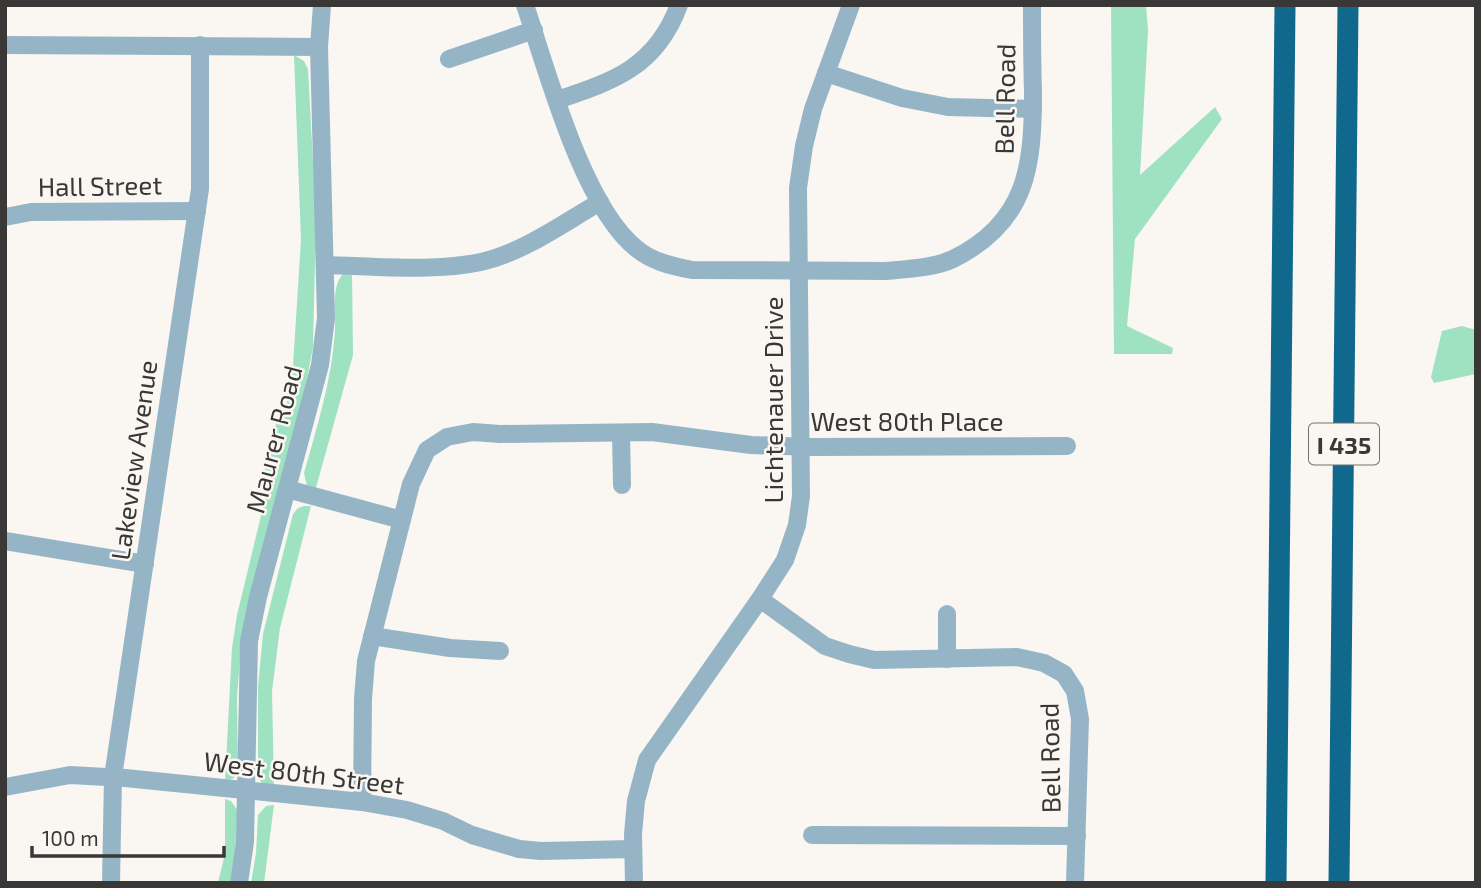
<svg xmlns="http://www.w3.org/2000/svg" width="1481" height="888" font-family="'Exo 2',sans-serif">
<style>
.green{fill:#9ee2c1}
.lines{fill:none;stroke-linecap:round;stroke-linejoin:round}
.minor{stroke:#95b5c7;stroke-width:18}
.highway{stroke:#10688c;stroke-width:21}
.labels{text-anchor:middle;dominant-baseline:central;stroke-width:5;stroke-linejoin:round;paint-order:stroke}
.shield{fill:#faf6f2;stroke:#73716f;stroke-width:2}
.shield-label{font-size:24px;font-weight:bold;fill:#393837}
.street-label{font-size:26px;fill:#393837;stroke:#faf6f2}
</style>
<rect width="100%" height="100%" fill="#faf6f2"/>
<g class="green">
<path d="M1111 5H1146L1148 30 1140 175 1215 107 1222 119 1135 239 1127 326 1173 348 1172 354H1114Z"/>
<path d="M294 55 304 61 308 69 316 218 313 347 303 400 241 644 237 698 238 768 234 778 225 782 232 648 237 615 268 487 261 485 280 408 286 407 293 366 301 240Z"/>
<path d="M352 272 353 355 315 491 307 486 304 473C317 427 332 379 335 331 336 314 331 286 343 274Z"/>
<path d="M1462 326 1476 330V374L1434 383 1431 377 1442 331Z"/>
<path d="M304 506H311L280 628 272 691 274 788 262 784 258 774V687L263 634 293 514 298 508Z"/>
<path d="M225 799 231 801 238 811 235 854 230 883H218L225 853Z"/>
<path d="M274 805 264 883H251L256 853 258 815 266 806Z"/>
</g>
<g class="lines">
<g class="minor">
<path d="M525 5C547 70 583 207 637 249 653 262 672 266 692 270L885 271C907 269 934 268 953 259 1028 222 1033 165 1033 91 1032 63 1032 34 1032 5"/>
<path d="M5 45 319 47"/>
<path d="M449 59 534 30"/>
<path d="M826 73 902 98 948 107 1033 109"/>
<path d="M557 100C614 81 656 67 679 5"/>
<path d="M5 217 31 212 197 211"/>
<path d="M325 265C373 266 435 272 481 262 524 252 562 224 600 202"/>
<path d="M621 433 622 485"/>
<path d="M287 489 402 520"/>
<path d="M5 541 145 564"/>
<path d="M760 599 825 646 849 654 874 660 1017 657 1044 663 1064 674 1075 691 1080 719 1075 883"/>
<path d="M947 614V659"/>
<path d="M372 636 450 648 500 651"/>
<path d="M5 787 70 775 125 778 362 802 407 810 443 821 472 835 519 849 541 851 633 849"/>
<path d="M362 802 363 699 366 661 411 484 427 450 447 437 473 432 500 434 652 432 751 445 814 447 1067 446"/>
<path d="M812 835 1077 836"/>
<path d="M111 883 113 777 200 189V45"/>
<path d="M239 883 245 842 249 641 258 597 320 365 326 318 319 47 322 5"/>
<path d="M634 883 633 834 636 801 647 760 760 599 785 560 797 525 801 496 798 188 804 146 813 109 851 5"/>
</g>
<g class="highway">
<path d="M1276 883 1285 5"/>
<path d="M1339 883 1348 5"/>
</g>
</g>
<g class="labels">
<rect class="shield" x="1309" y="423.5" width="70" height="41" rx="5"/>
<g class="shield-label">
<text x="1344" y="444">I 435</text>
</g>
<g class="street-label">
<text transform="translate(1004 99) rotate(-89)">Bell Road</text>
<text transform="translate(100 185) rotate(-1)">Hall Street</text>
<text transform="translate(772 400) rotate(-90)">Lichtenauer Drive</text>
<text x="907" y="420">West 80th Place</text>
<text transform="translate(273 439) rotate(-75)">Maurer Road</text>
<text transform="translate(133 460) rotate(-82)">Lakeview Avenue</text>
<text transform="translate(1049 758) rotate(-91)">Bell Road</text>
<text transform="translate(304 772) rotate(7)">West 80th Street</text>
</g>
</g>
<rect width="1481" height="888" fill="none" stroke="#393837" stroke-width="14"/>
<path d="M32 846v10h192v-10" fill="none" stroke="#393837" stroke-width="3.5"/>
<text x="42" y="846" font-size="21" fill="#393837" stroke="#faf6f2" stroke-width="5" paint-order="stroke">100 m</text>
</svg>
